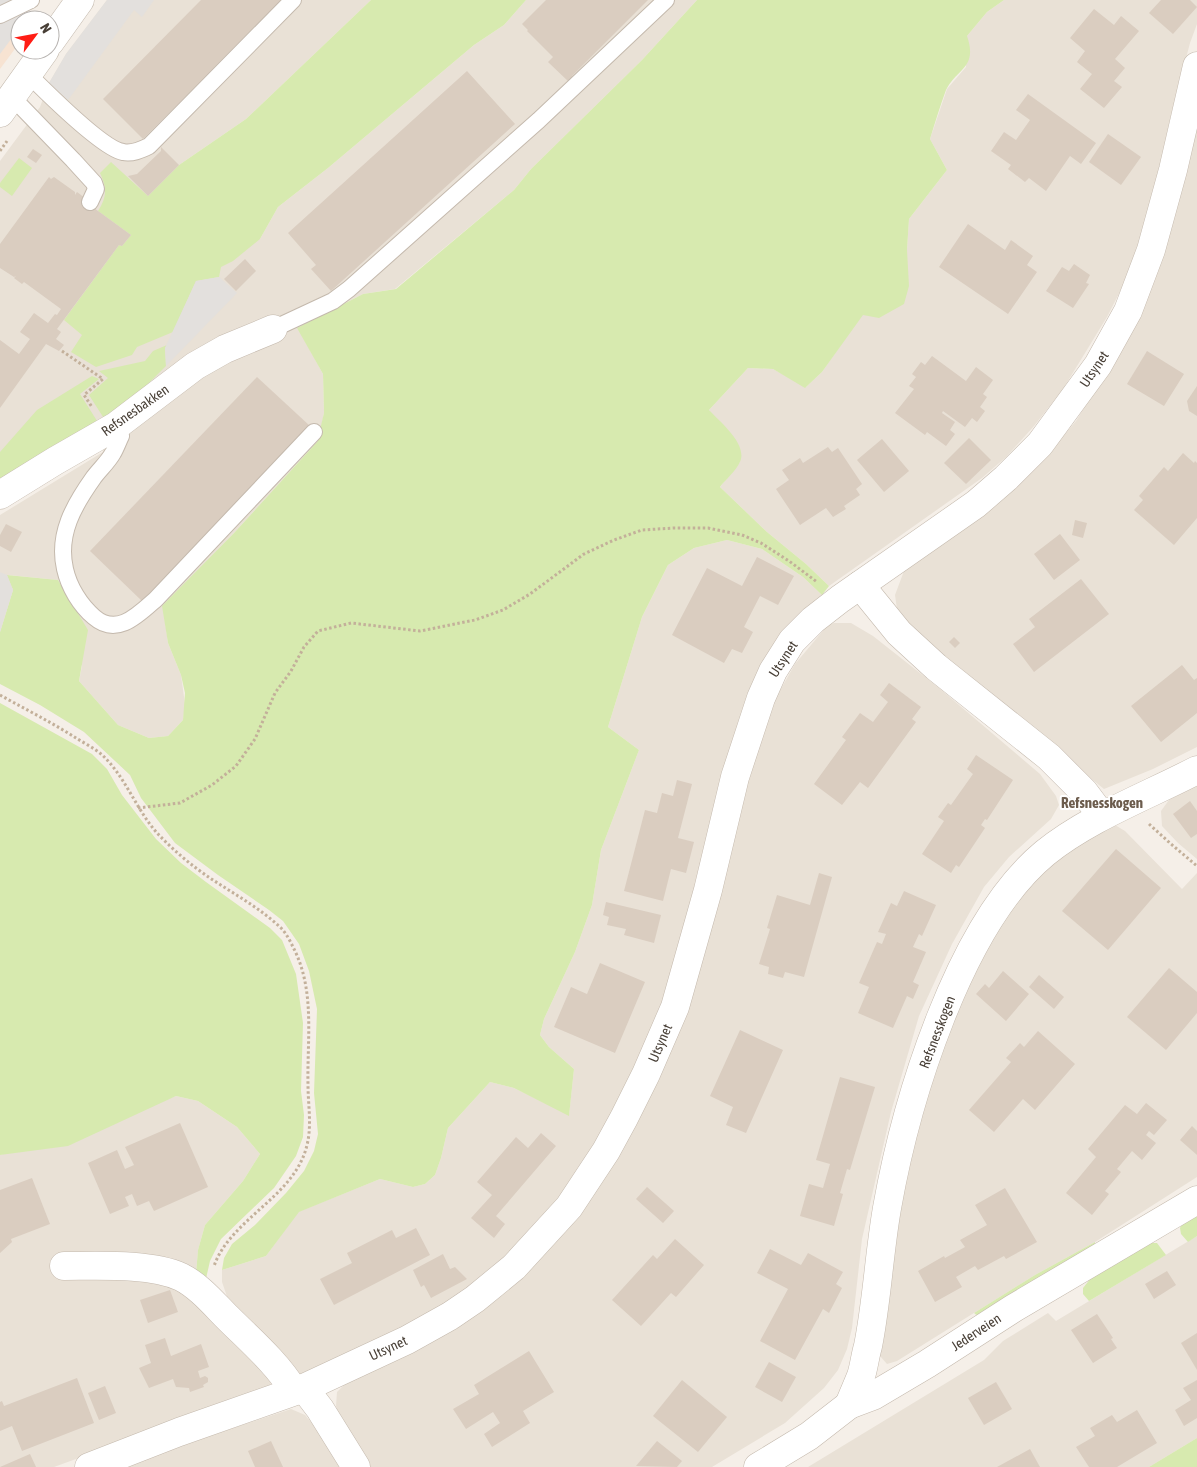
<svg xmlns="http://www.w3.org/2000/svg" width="1197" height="1467" font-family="'Asap Condensed',sans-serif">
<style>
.residential{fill:#e9e1d6}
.commercial{fill:#f7e3d2}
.green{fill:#d7eaaf}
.parking{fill:#e3e0dd}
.building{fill:#dacdc0}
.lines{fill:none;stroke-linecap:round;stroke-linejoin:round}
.service-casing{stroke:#c4b9ad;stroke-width:18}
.minor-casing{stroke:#c4b9ad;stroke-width:29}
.tertiary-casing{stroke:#c4b9ad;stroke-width:29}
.path{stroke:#c3b09a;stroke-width:3;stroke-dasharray:2.5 2.5;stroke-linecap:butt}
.service{stroke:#fff;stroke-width:16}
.minor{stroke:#fff;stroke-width:28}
.tertiary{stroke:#fff;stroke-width:28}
.labels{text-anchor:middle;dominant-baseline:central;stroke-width:4;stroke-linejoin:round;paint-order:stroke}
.street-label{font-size:14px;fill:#483f36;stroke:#fff}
.neighbourhood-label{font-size:15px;font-weight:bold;fill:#6c5c4d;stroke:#fff}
</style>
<rect width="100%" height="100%" fill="#f5efe8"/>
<g class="residential">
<path d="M107 0H371L246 119 179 165 260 239 278 207 328 168 474 45 504 25 526 0H697L642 60 531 169 514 190 395 289 363 294 298 328 323 374 324 413 320 434 317 442 234 533 163 606 168 643 181 675 185 704 183 720 168 736 149 738 118 725 79 681 82 666 68 598 58 580 8 575 13 590 0 632V515L103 452 105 420 0 483V161L40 107 49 83 66 54Z"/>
<path d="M1004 0H1197V24L1190 43 1170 119 1149 218 1131 270 1107 317 1063 389 1034 426 1006 457 982 478 829 586 806 564 767 532 720 487 740 462 709 410 748 368 773 369 806 387 822 372 907 250 909 219 947 170 930 139 947 89 966 67 967 36 987 12Z"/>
<path d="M1197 119V747L1153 769 1104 789 925 645 897 609 895 595 904 571 972 522 1054 447 1076 421 1125 342Z"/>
<path d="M727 540 762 549 803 577 822 595 795 621 751 692 738 722 674 980 618 1110 559 1200 527 1238 463 1292 433 1314 300 1375 232 1311 222 1282V1270L266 1256 298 1212 380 1179 413 1187 425 1184 435 1175 441 1158 448 1128 490 1082 514 1088 569 1115 574 1069 549 1047 540 1035 544 1019 575 952 592 905 601 850 639 750 608 727 642 617 668 565 694 548Z"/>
<path d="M834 623H851L873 636 939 688 1040 774 1056 796 1059 805 1051 819 1009 857 984 887 952 944 919 1016 891 1112 862 1239 852 1328 847 1349 838 1370 824 1388 785 1423 712 1467H366L341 1423 336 1406 337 1392 346 1383 579 1212 726 860 766 715 795 664 827 626Z"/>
<path d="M1197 785V859L1178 843 1162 826 1161 811 1169 800Z"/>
<path d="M1115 825 1125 831 1182 889 1197 873V1177L1095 1242 1035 1275 897 1361 887 1364 880 1356 899 1202 927 1085 979 957 1028 886 1054 862 1085 840Z"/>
<path d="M176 1096 198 1101 237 1127 260 1154 243 1181 205 1225 198 1250 196 1274 142 1273 188 1296 270 1373 271 1383 268 1389 54 1467H0V1155Z"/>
<path d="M1197 1236V1438L1149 1467H808L984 1360 1003 1341 1048 1313 1056 1321Z"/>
<path d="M291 1409 305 1415 317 1429 340 1467H127L148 1456Z"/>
</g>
<path class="commercial" d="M0 0H23L29 15 32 19 20 20V42L0 69Z"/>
<g class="green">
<path d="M371 0H526L504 25 474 45 328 168 278 207 260 239 233 261 221 267 219 277 196 281 173 332 137 347 132 355 96 367 71 352 82 335 64 320 119 245 122 246 131 235 98 211C107 197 107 188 100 173L111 162 148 196 179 165 246 119Z"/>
<path d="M697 0H1004L987 12 967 36C978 68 957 68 946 90 940 106 935 123 930 139L947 170 909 219 907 250 909 286 904 304 879 318 863 315 822 372 805 388 773 369 748 368 709 410C720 422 748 444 740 462 736 471 725 480 720 487L767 532 806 564 829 586 822 595 803 577 762 549 727 540 694 548 668 565 642 617 608 727 639 750 601 850 592 905 575 952 544 1019 540 1035 549 1047 574 1069 569 1116 514 1088 490 1082 448 1128 441 1158 435 1175 425 1184 413 1187 380 1179 299 1212 266 1256 222 1270 224 1258 232 1244 255 1225 286 1193 304 1171 314 1151 318 1134 314 1093 317 1009 309 971 299 944 283 921 269 910 218 875 175 843 141 798 130 775 84 732 40 705 0 684V632L13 590 7 575 58 580 88 630 79 681 118 725 149 738 168 736 183 720 185 693 181 675 168 643 162 606 234 533 317 442 324 413 323 374 297 328 363 294 396 289 514 190 531 169 642 60Z"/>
<path d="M19 158 32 168 12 196 0 187V183Z"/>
<path d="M167 345 165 348 166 366 140 392 105 420 89 395 108 378 99 371 145 361 153 351Z"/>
<path d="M92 376 99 379 80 394 99 424 0 483V452L37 410Z"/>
<path d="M0 703 92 754 107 769 122 795 156 839 181 863 206 882 270 928 282 940 296 974 303 1023 301 1091 304 1115 303 1137 296 1156 274 1188 221 1239 210 1261 205 1283 196 1274 198 1250 205 1225 243 1181 260 1154 237 1127 198 1101 176 1096 68 1146 0 1155Z"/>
<path d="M1197 1214V1236L1188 1242 1181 1234 1180 1228 1183 1222Z"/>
<path d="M1095 1242V1248L978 1316 974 1313 1035 1275Z"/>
<path d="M1150 1243H1157L1166 1255 1089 1301 1083 1294V1288L1091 1278Z"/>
<path d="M1197 1438V1467H1149Z"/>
</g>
<g class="parking">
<path d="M0 0H23L29 15 25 20H20V27L0 54Z"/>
<path d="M107 0H154L142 17 134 10 68 100 49 83 66 54Z"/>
<path d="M219 277 237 293 166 366 165 348 196 281Z"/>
<path d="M0 572 7 575 13 590 0 632Z"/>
</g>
<g class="building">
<path d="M201 0H281L143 139 103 99Z"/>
<path d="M546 0H648L572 76 574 78 569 82 548 62 553 57 527 31 528 30 522 24Z"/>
<path d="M1161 0H1190L1197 7 1173 34 1149 13Z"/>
<path d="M1094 9 1114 25 1121 16 1139 31 1115 59 1125 68 1114 81 1122 87 1104 108 1080 89 1092 74 1077 62 1085 51 1070 38Z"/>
<path d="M467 71 515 124 331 291 311 269 316 265 288 233Z"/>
<path d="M1028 94 1096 143 1081 164 1070 156 1046 191 1029 178 1025 182 1008 169 1011 165 991 151 1004 132 1016 140 1030 120 1016 110Z"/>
<path d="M1108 134 1141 157 1121 185 1089 162Z"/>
<path d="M161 147 179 165 148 196 128 176 137 174 161 151Z"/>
<path d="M33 149 42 155 36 163 27 157Z"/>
<path d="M49 177 51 179 54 177 75 192V195L77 192 85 198 83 200 131 235 122 246 119 245 57 329 61 332 56 339 64 345 59 351 46 344 0 408V340L19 354 30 339 20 332 34 313 48 323 55 314 57 315 61 309 24 282 22 284 14 278 16 276 14 277 0 268V244Z"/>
<path d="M968 224 1005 250 1011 240 1033 256 1027 265 1037 272 1008 314 939 267Z"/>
<path d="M245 259 256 271 236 291 224 279Z"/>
<path d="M1074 264 1090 275 1086 283 1089 284 1073 308 1046 291 1062 267 1069 271Z"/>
<path d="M1147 351 1184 374 1164 406 1127 384Z"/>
<path d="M932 356 966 381 976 367 993 380 983 394 987 397 980 407 985 411 977 422 972 418 965 427 943 411 942 413 955 422 950 430 955 434 946 446 927 432 925 435 895 413 914 389 909 386 916 377 912 374 921 362 925 365Z"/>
<path d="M257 377 310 426 142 601 90 551Z"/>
<path d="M1197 386V416L1189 411 1187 401Z"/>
<path d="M969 438 991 460 966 484 944 463Z"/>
<path d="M882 439 909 471 884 492 857 460Z"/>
<path d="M828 447 832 452 838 448 862 484 856 489 860 495 844 506 846 509 833 517 826 508 800 525 776 489 789 480 782 470 800 458 803 463Z"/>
<path d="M1183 453 1194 463 1195 461 1197 463V518L1174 545 1134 510 1143 500 1139 496 1164 467 1168 471Z"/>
<path d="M1075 520 1087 523 1083 538 1072 535Z"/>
<path d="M6 524 22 532 11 552 0 546V535Z"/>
<path d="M1060 534 1080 560 1054 580 1034 554Z"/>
<path d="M757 557 794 576 778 605 760 596 744 627 753 632 742 653 732 649 724 663 672 635 707 568 742 586Z"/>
<path d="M1081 579 1109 614 1034 672 1013 644 1035 627 1029 619Z"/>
<path d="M954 637 960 643 955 648 949 642Z"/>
<path d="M1182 665 1194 680 1197 678V713L1161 742 1131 706Z"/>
<path d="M889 683 921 707 912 719 916 722 868 788 860 782 842 805 814 784 846 740 842 737 860 713 873 722 888 702 880 695Z"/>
<path d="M976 755 1013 780 987 820 985 819 981 825 985 828 959 867 956 865 951 873 922 854 944 821 938 817 948 803 951 805 973 774 967 769Z"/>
<path d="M677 780 692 784 678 838 694 842 686 873 671 869 663 901 624 891 645 810 657 813 662 793 673 796Z"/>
<path d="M1190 801 1197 811V834L1191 838 1173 814Z"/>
<path d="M1116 849 1161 888 1108 950 1062 911Z"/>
<path d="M819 873 832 877 804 977 785 972 783 978 768 974 769 967 759 964 770 929 767 928 777 895 810 905Z"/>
<path d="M904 891 936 905 922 936 919 934 913 947 926 952 913 982 919 985 913 999 907 996 893 1028 858 1013 869 987 859 983 877 942 882 944 886 934 878 932 891 903 897 906Z"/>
<path d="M606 902 661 915 654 943 624 935 626 929 607 925 609 917 603 915Z"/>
<path d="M600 963 645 982 615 1053 554 1027 571 987 587 994Z"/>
<path d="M1169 968 1197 992V1013L1166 1050 1127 1017Z"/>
<path d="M1003 971 1029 994 1006 1021 976 994 985 984 989 988Z"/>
<path d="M1039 975 1064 997 1054 1009 1029 987Z"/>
<path d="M740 1030 783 1050 746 1133 726 1125 733 1107 710 1096Z"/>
<path d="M1038 1031 1075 1064 1035 1110 1023 1099 994 1132 969 1110 1011 1062 1006 1058 1020 1043 1024 1047Z"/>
<path d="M840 1077 875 1087 850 1170 847 1169 840 1193 843 1194 834 1226 800 1216 809 1184 823 1188 830 1164 816 1160Z"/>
<path d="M1146 1103 1167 1120 1154 1135 1149 1131 1146 1135 1156 1143 1142 1160 1132 1151 1117 1169 1121 1172 1105 1191 1109 1194 1092 1215 1066 1193 1096 1157 1088 1149 1125 1105 1137 1114Z"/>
<path d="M180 1123 208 1187 154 1211 149 1201 137 1206 132 1194 125 1197 129 1206 110 1214 88 1163 117 1150 125 1169 134 1165 125 1147Z"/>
<path d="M1192 1126 1197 1131V1155L1180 1140Z"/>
<path d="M541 1133 556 1146 496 1216 505 1224 494 1238 471 1218 492 1195 477 1182 516 1137 528 1148Z"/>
<path d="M32 1178 50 1224 11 1239 12 1242 0 1253V1190Z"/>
<path d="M647 1187 674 1211 663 1223 636 1199Z"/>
<path d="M1005 1188 1037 1242 1006 1259 1004 1256 978 1270 975 1266 956 1277 962 1287 935 1302 918 1271 944 1256 945 1258 965 1247 960 1240 987 1225 975 1205Z"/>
<path d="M416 1228 430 1255 334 1305 320 1279 352 1263 347 1253 392 1230 396 1238Z"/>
<path d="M675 1239 704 1265 676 1297 671 1293 641 1326 612 1300 653 1255 657 1259Z"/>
<path d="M770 1249 801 1265 808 1253 843 1272 836 1284 842 1288 829 1313 823 1309 795 1360 760 1341 788 1289 757 1273Z"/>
<path d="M443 1254 450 1269 455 1267 467 1279 431 1298 424 1285 421 1287 413 1270Z"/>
<path d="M1167 1271 1176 1285 1154 1299 1145 1284Z"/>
<path d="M170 1290 178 1312 148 1323 140 1300Z"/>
<path d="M1097 1314 1113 1338 1111 1339 1117 1348 1093 1363 1071 1330Z"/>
<path d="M1197 1333V1370L1181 1343Z"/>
<path d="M165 1338 171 1356 201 1344 209 1367 198 1371 200 1378 205 1376 208 1378V1382L203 1385 204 1387 190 1392 189 1388 176 1387 173 1379 149 1388 139 1368 151 1363 145 1345Z"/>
<path d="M529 1351 554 1392 523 1411 530 1423 492 1447 484 1434 500 1423 493 1412 466 1429 453 1409 479 1394 474 1385Z"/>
<path d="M769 1362 796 1377 782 1402 755 1387Z"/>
<path d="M77 1378 94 1423 22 1451 12 1426 0 1431V1402L2 1401 4 1406Z"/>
<path d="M682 1380 727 1417 698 1452 653 1416Z"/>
<path d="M1197 1380V1418L1184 1426 1175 1410 1191 1400 1183 1388Z"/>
<path d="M996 1382 1012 1409 984 1425 968 1398Z"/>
<path d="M105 1386 116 1413 99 1420 88 1393Z"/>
<path d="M1137 1410 1157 1443 1117 1467H1089L1076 1447 1095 1436 1090 1428 1112 1415 1117 1422Z"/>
<path d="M271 1441 283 1467H255L248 1451Z"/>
<path d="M657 1441 682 1461 677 1467 636 1466Z"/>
<path d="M1030 1449 1040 1467H997Z"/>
<path d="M30 1454 36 1467H0Z"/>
</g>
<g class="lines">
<g class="service-casing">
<g id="service">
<path d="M0 15 31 0"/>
<path d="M28 74C45 91 103 149 123 152 132 154 141 150 149 146L293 0"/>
<path d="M12 97 73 160 94 183 96 189 90 202"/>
<path d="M273 329 333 301 349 289 539 120 666 0"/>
<path d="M116 426 121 436C118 442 116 448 113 453 108 462 100 469 94 477 74 505 57 534 65 569 69 587 80 605 94 617 117 637 138 615 156 599L314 432"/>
</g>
</g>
<g class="minor-casing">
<g id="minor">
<path d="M0 495 55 461 116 426 195 366 225 349 273 329"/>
<path d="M860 585 899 633 936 667 1049 757 1084 792 1102 816"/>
<path d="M64 1266C98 1266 150 1263 181 1277 199 1286 214 1304 227 1317 250 1340 277 1363 294 1391"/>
<path d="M304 1388 320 1409 356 1467"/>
<path d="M849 1405C853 1395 857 1386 861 1376 864 1367 865 1356 868 1346 877 1301 879 1254 887 1208 906 1101 959 924 1045 853 1088 818 1147 796 1197 770"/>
<path d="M89 1467 179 1432 304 1388 407 1340 450 1316 475 1299 514 1267 569 1207 606 1151 624 1118 646 1074 675 1007 708 890 735 777 761 698 773 671 792 641 813 620 840 599 976 504 1006 478 1040 444 1098 365 1128 311 1151 250 1173 170 1197 66"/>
<path d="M758 1467 809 1436 849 1405 873 1396 927 1364 1014 1308 1197 1200"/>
</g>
</g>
<g class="tertiary-casing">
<g id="tertiary">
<path d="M50 42 80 0"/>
<path d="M0 113 45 50"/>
</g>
</g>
<g class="path">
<path d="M0 151 7 141"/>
<path d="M62 351 103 379 84 395 92 407"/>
<path d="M0 695C25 709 51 722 76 738 84 743 94 748 101 754 125 775 136 810 158 834 173 850 192 866 210 878 234 894 260 908 281 928 287 934 291 943 295 951 315 993 307 1040 308 1085 308 1105 312 1125 307 1145 295 1197 231 1218 214 1266"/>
<path d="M138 808 180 803 212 785 236 766 255 739 275 693 291 671 304 647 318 631 351 623 420 631 475 620 503 610 530 594 584 554 614 540 642 530 674 528H708L742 535 761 543 789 561 817 582"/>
<path d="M1149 824 1171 844 1197 866"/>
</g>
<use href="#service" class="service"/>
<use href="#minor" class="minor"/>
<use href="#tertiary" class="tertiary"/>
</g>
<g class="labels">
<g class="street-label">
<text transform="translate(1094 369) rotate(-56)">Utsynet</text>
<text transform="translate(135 410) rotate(-35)">Refsnesbakken</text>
<text transform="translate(783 659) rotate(-57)">Utsynet</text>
<text transform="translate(937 1032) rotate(-69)">Refsnesskogen</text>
<text transform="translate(660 1043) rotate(-67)">Utsynet</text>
<text transform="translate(976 1332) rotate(-33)">Jederveien</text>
<text transform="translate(388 1348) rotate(-25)">Utsynet</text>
</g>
<g class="neighbourhood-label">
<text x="1102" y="802">Refsnesskogen</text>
</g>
</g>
<g transform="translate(35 35) rotate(58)"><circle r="24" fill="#ffffff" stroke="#b6b2af"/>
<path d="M0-4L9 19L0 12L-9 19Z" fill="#ff1d15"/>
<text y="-8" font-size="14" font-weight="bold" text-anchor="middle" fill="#483f36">N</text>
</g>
</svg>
